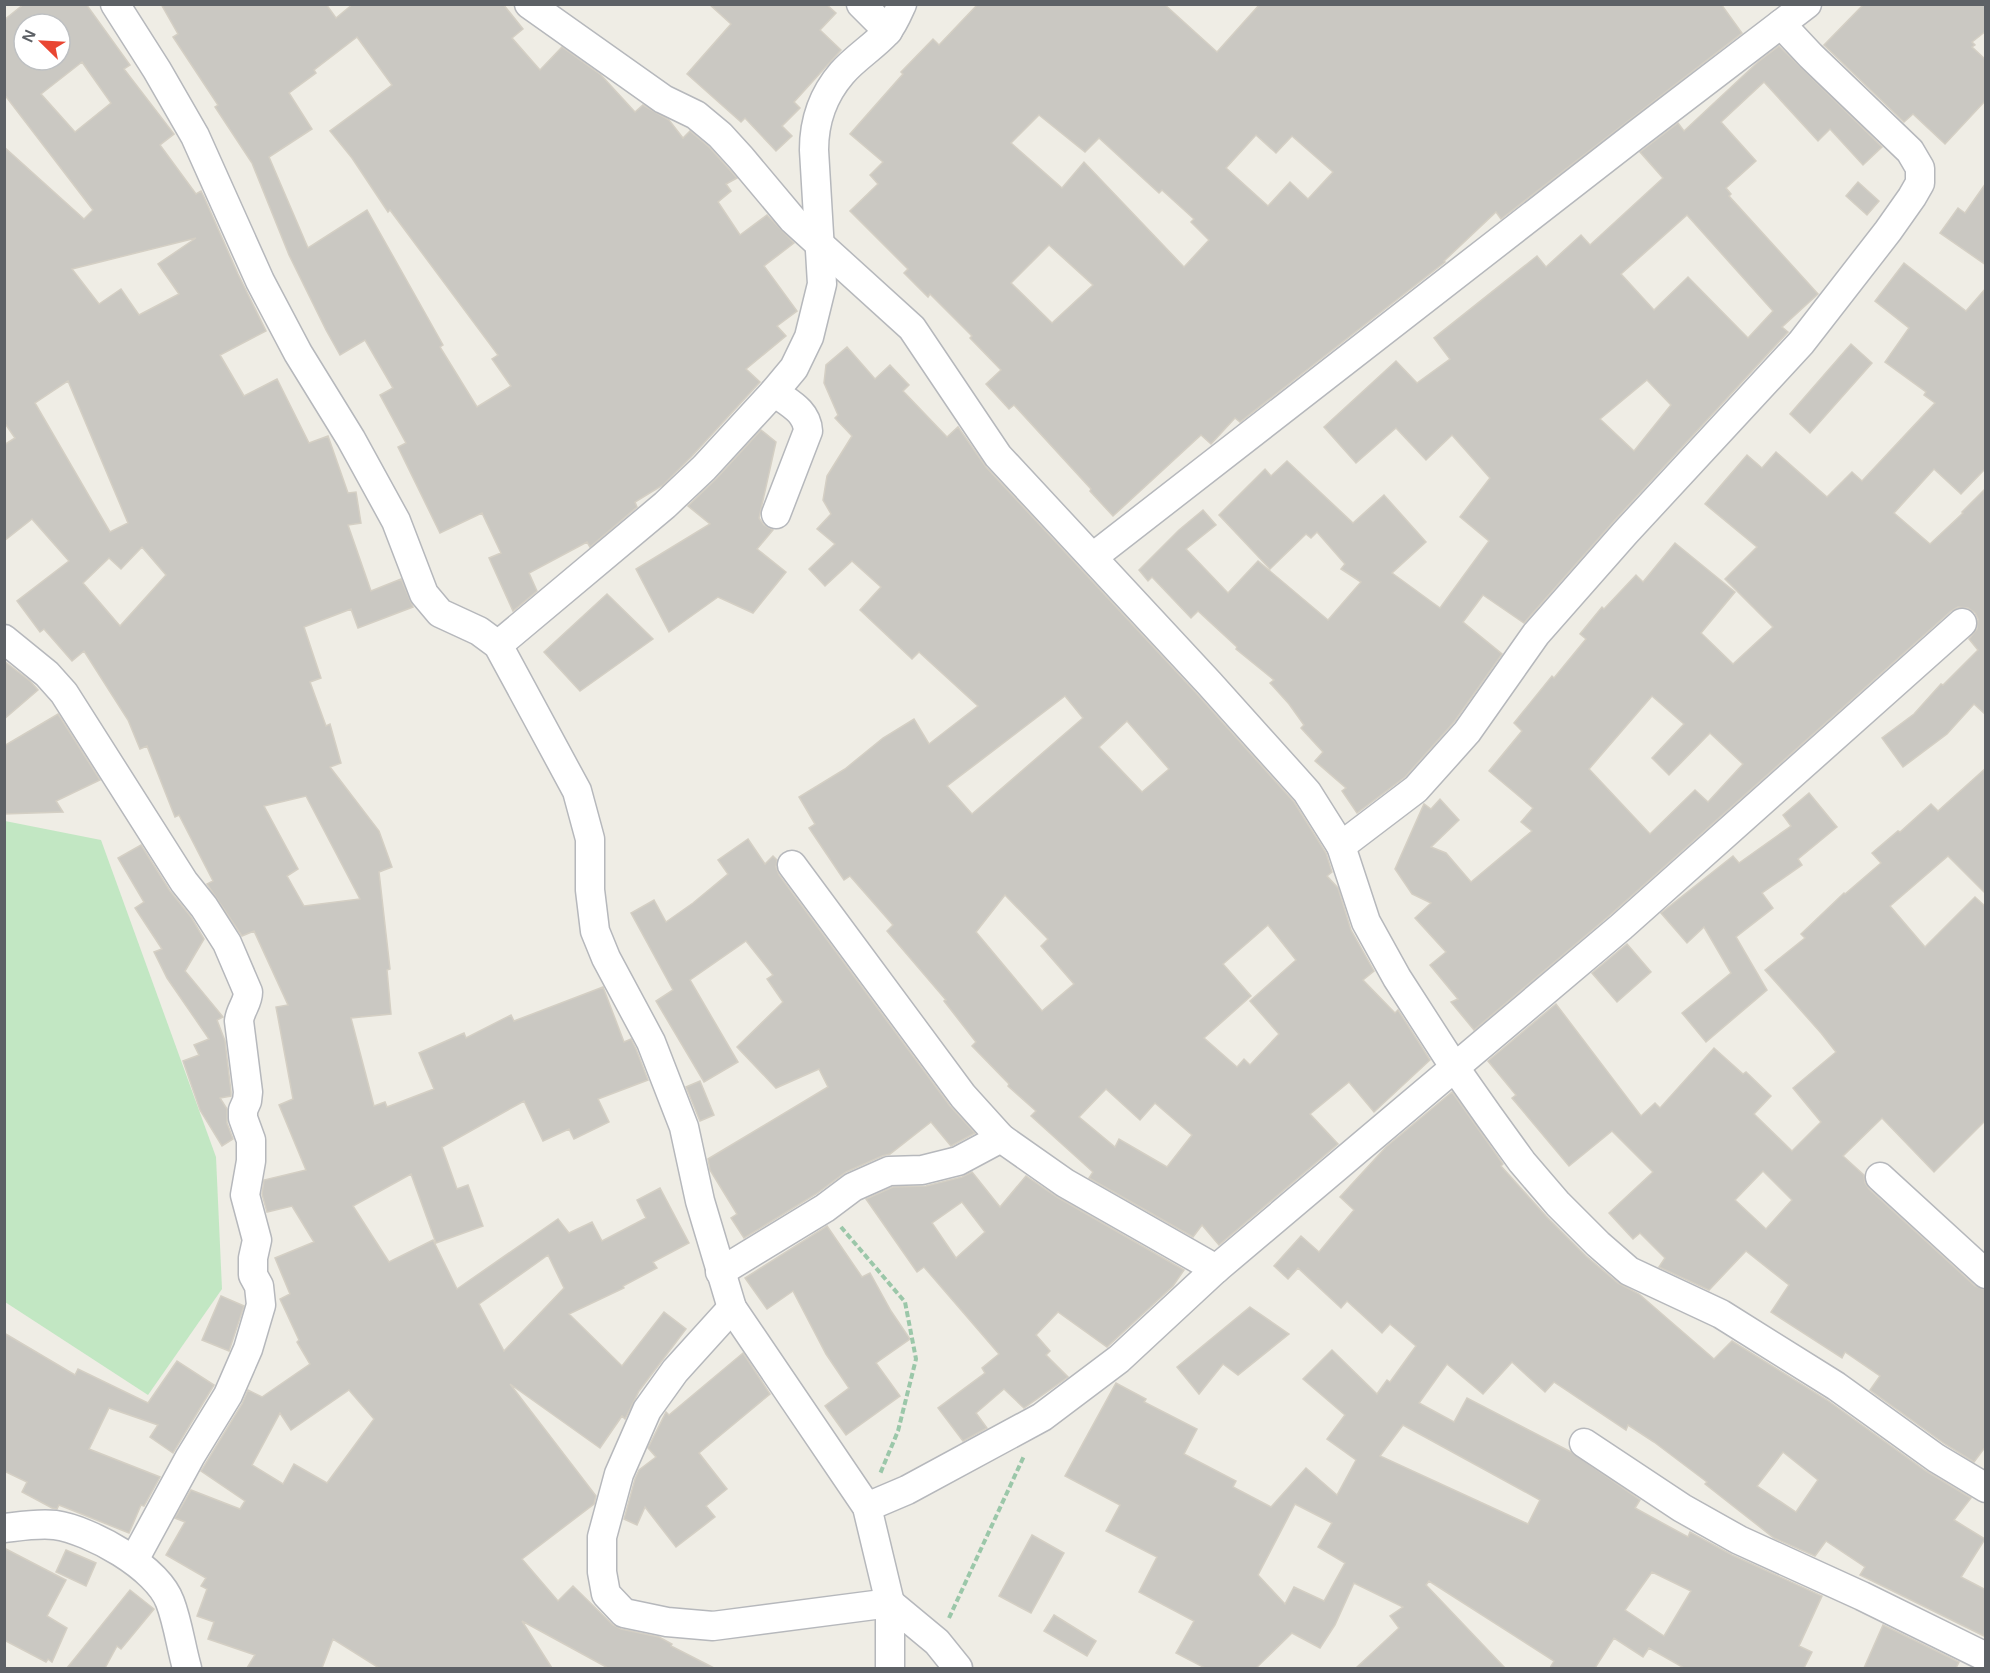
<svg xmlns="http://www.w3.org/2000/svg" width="1990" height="1673" font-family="Arial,sans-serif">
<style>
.green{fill:#c2e7c3}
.building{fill:#cac8c2;stroke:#d4cfc4;stroke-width:1.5;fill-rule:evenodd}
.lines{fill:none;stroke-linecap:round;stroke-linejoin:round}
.street-casing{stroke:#b6b8bc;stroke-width:31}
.path{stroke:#9bc7a9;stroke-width:4;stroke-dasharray:6 3;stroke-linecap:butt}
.street{stroke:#fff;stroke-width:28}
</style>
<rect width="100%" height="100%" fill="#efede5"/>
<path class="green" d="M5 821 101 840 216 1157 222 1289 148 1395 5 1302Z"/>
<g class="building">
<path d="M24 4H86L130 65 124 69 174 134 160 145 196 194 201 191 204 197 238 274 266 331 220 355 244 396 277 379 309 443 328 436 348 493 356 492 361 523 348 525 371 591 401 579 413 607 358 628 351 609 304 627 321 678 310 682 326 726 330 724 341 763 330 767 379 831 392 867 379 872 390 969 387 970 391 1014 351 1018 374 1106 385 1102 387 1107 434 1089 419 1053 464 1033 466 1038 511 1015 514 1021 603 987 624 1042 631 1039 636 1049 648 1080 598 1099 609 1122 574 1139 569 1129 543 1141 524 1101 442 1147 457 1189 468 1185 483 1226 436 1243 411 1174 353 1206 389 1262 433 1240 457 1289 558 1219 569 1233 592 1222 602 1241 646 1218 637 1200 660 1188 689 1243 653 1262 657 1268 623 1286 624 1288 569 1314 622 1366 664 1312 686 1329 639 1391 625 1419 622 1416 600 1448 510 1384 596 1496 594 1504 522 1559 558 1601 573 1586 613 1625 621 1629 659 1637 672 1644 671 1646 714 1668H608L522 1621 552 1668H379L333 1639 322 1668H247L255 1655 208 1639 214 1622 197 1616 207 1589 201 1586 206 1578 166 1555 185 1522 175 1518 191 1490 240 1509 245 1501 201 1471 242 1404 248 1390 262 1397 310 1364 297 1342 299 1340 280 1299 290 1294 275 1258 314 1242 292 1206 267 1212 262 1194 264 1180 306 1170 279 1105 293 1099 276 1007 288 1005 254 931 242 936 207 884 213 881 179 815 175 817 147 746 140 749 128 720 84 651 72 661 44 629 40 632 17 601 69 561 32 519 4 541V445L15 438 4 422V147L84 219 93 210 4 94V20ZM24 24H60V60H24ZM82 62 111 103 75 132 41 94ZM196 238 158 264 179 294 139 315 121 289 99 304 72 269ZM68 381 128 523 110 532 35 403ZM142 547 166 575 120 626 83 583 109 558 121 569ZM306 796 360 899 304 906 287 876 298 869 264 806ZM548 1255 564 1288 504 1351 479 1304ZM349 1390 374 1419 327 1483 294 1464 283 1484 252 1465 280 1413 291 1430Z"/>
<path d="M161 4H326L336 18 353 4H503L523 29 512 38 540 70 562 47 601 75 635 112 643 105 669 120 683 138 690 131 709 147 737 178 726 184 731 191 718 202 740 235 767 215 794 243 764 266 797 311 777 326 786 336 746 369 760 382 692 456 663 485 635 502 637 507 590 547 587 542 529 573 537 591 513 611 489 558 501 553 482 513 440 533 398 447 406 443 380 395 393 388 365 340 340 355 326 330 289 255 252 163 215 107 218 105 173 37 178 34ZM357 37 392 85 330 131 352 158 388 212 390 210 498 355 492 359 511 386 477 407 440 347 443 345 367 210 308 248 269 157 312 129 289 93 316 73 314 70Z"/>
<path d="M709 4H826L836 13 820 30 841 50 794 102 800 108 782 126 792 136 776 151 745 118 741 122 687 74 731 24Z"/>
<path d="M978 4H1164L1217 52 1260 4H1721L1742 33 1501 219 1496 212 1444 261 1445 262 1240 422 1235 418 1211 444 1201 435 1113 516 1090 491 1091 489 1014 405 1009 409 986 384 1001 370 970 338 972 336 930 294 928 297 904 273 908 269 850 211 878 184 870 175 883 162 850 134 903 74 901 72 933 39 939 45ZM1039 115 1085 152 1099 138 1159 193 1162 190 1194 219 1191 222 1209 240 1184 267 1084 162 1062 188 1011 143ZM1256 135 1276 153 1292 136 1333 172 1308 199 1290 182 1268 206 1226 168ZM1049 245 1093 285 1052 323 1011 283Z"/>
<path d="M1864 4H1986V31L1972 42 1975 45 1972 47 1986 60V100L1945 144 1913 114 1904 122 1824 45Z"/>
<path d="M1779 46 1882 147 1863 165 1830 129 1818 141 1764 82 1721 122 1756 161 1726 188 1731 194 1729 196 1818 294 1782 327 1788 332 1613 522 1524 623 1483 595 1463 622 1502 654 1454 722 1405 777 1357 813 1342 791 1346 788 1315 761 1323 752 1301 728 1304 725 1289 704 1270 683 1274 680 1236 649 1237 647 1198 611 1191 618 1152 577 1148 581 1139 570 1179 530 1203 510 1216 525 1186 549 1228 593 1258 561 1328 620 1361 582 1341 569 1345 564 1317 532 1311 538 1306 534 1270 569 1219 515 1265 469 1271 476 1287 461 1353 523 1384 495 1426 542 1392 573 1440 608 1489 541 1460 517 1490 478 1452 435 1426 460 1396 428 1356 463 1324 427 1396 361 1417 383 1450 359 1434 338 1537 256 1546 267 1581 235 1590 245 1663 178 1640 152 1678 123 1684 131 1758 62ZM1687 215 1773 311 1748 338 1688 277 1654 310 1621 274ZM1647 380 1671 405 1634 451 1600 419Z"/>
<path d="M1858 182 1879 201 1867 215 1846 196Z"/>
<path d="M1986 183V265L1940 233 1958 208 1965 213Z"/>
<path d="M1904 263 1966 311 1986 288V468L1961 494 1934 469 1894 513 1930 544 1963 513 1962 512 1986 488V715L1974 704 1947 734 1903 767 1882 738 1914 714 1941 684 1943 685 1978 650 1969 639 1977 629 1978 619 1975 613 1968 608 1958 607 1951 611 1610 915 1474 1030 1451 1002 1458 999 1430 965 1446 952 1415 918 1431 903 1412 894 1395 869 1424 804 1431 809 1440 799 1459 820 1431 847 1446 853 1471 882 1532 831 1521 822 1533 808 1489 771 1522 731 1514 723 1552 676 1554 678 1586 639 1580 634 1602 607 1604 609 1636 575 1643 582 1675 543 1735 592 1701 633 1733 664 1773 627 1725 579 1757 547 1705 504 1747 455 1762 468 1776 452 1827 497 1852 472 1862 481 1935 403 1924 395 1926 392 1885 362 1909 328 1875 301ZM1652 696 1684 724 1652 758 1669 775 1710 733 1743 764 1708 802 1695 790 1650 834 1589 769Z"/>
<path d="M1851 344 1872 363 1810 433 1790 414Z"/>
<path d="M847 347 875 379 890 365 909 385 903 391 947 437 958 427 986 467 1197 694 1294 802 1326 853 1332 872 1327 876 1338 888 1351 930 1374 971 1363 980 1395 1013 1398 1010 1430 1060 1374 1112 1349 1082 1310 1114 1338 1144 1219 1245 1202 1225 1193 1237 1089 1178 1093 1172 1031 1116 1036 1111 1008 1086 1009 1084 972 1046 976 1042 944 1001 946 1000 887 931 893 925 850 876 844 880 809 828 815 824 799 797 845 769 883 738 914 719 929 744 978 706 919 652 912 659 860 610 881 587 852 561 825 586 809 569 835 544 817 529 831 514 823 500 827 476 852 436 835 418 838 415 824 383 826 365ZM1065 696 1083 718 972 814 947 786ZM1127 721 1169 769 1142 792 1099 747ZM1005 895 1048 939 1041 946 1074 984 1042 1011 976 932ZM1268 925 1296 960 1250 1001 1279 1034 1250 1065 1244 1059 1237 1067 1204 1038 1251 996 1223 964ZM1106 1089 1140 1120 1155 1103 1192 1135 1167 1167 1119 1139 1115 1147 1079 1117Z"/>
<path d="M761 430 776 442 759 518 764 525 773 530 757 549 786 572 753 613 718 597 669 632 636 569 710 524 688 506 716 479Z"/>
<path d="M607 594 653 639 580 691 544 652Z"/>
<path d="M4 661 30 681 38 690 4 719Z"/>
<path d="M58 714 100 780 56 801 63 812 4 814V746Z"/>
<path d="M1986 768V894L1948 856 1890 906 1925 947 1975 897 1986 907V1120L1934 1172 1882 1118 1843 1156 1864 1175 1865 1183 1869 1189 1975 1286 1986 1290V1446L1974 1462 1945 1444 1870 1390 1880 1376 1845 1352 1842 1358 1771 1312 1789 1285 1746 1251 1709 1290 1659 1267 1665 1258 1640 1233 1633 1239 1609 1213 1653 1172 1612 1131 1569 1166 1512 1098 1516 1095 1488 1061 1556 1004 1641 1116 1655 1103 1660 1108 1714 1048 1743 1074 1746 1072 1771 1096 1754 1114 1792 1151 1821 1122 1793 1088 1836 1052 1821 1033 1765 970 1805 938 1801 934 1844 893 1845 894 1881 863 1872 853 1898 831 1900 832 1931 804 1938 811ZM1763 1171 1792 1200 1766 1229 1735 1200Z"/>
<path d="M1809 793 1837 827 1798 859 1802 865 1762 893 1773 908 1736 937 1767 990 1706 1042 1682 1013 1731 973 1704 927 1687 943 1661 913 1733 856 1739 863 1791 826 1783 815Z"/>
<path d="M748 839 765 864 773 856 777 860 776 867 779 875 950 1106 975 1133 951 1146 931 1122 890 1154 882 1156 846 1172 816 1194 744 1238 731 1218 737 1214 710 1170 708 1159 828 1087 819 1069 776 1088 737 1047 783 1002 767 979 773 975 746 941 690 980 738 1062 704 1082 656 1001 673 990 631 913 654 900 666 922 693 903 728 874 718 860Z"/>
<path d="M141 845 170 891 191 917 204 939 185 971 223 1017 217 1020 225 1041 231 1092V1096L220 1098 227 1109V1123L233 1139 222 1146 200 1110 183 1061 199 1055 194 1045 209 1039 167 978 154 952 162 949 135 908 144 902 118 858Z"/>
<path d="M1627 944 1651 972 1617 1002 1592 973Z"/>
<path d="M700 1081 714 1115 700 1121 686 1087Z"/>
<path d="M1452 1092 1503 1164 1501 1166 1546 1216 1586 1256 1618 1283 1639 1294 1714 1359 1732 1341 1827 1400 1926 1471 1971 1498 1954 1520 1985 1539 1961 1577 1986 1590V1637L1860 1575 1865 1567 1826 1541 1815 1556 1774 1538 1705 1484 1707 1482 1654 1442 1628 1425 1626 1430 1554 1382 1545 1392 1512 1362 1483 1394 1447 1364 1419 1403 1454 1422 1467 1398 1571 1452 1640 1500 1635 1508 1688 1537 1690 1532 1732 1555 1822 1596 1799 1646 1812 1652 1804 1668H1684L1649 1648 1643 1657 1614 1638 1595 1668H1550L1554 1661 1429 1581 1426 1585 1505 1668H1356L1399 1628 1390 1616 1403 1607 1354 1583 1335 1625 1320 1648 1292 1633 1256 1668H1205L1176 1653 1194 1621 1139 1592 1157 1557 1106 1531 1120 1505 1065 1476 1116 1383 1146 1399 1144 1402 1197 1429 1184 1454 1236 1481 1233 1487 1271 1507 1306 1468 1337 1495 1356 1460 1327 1439 1345 1415 1303 1379 1332 1350 1377 1394 1387 1380 1390 1382 1416 1346 1390 1324 1382 1333 1347 1301 1341 1308 1298 1268 1288 1279 1274 1266 1301 1236 1319 1252 1354 1210 1340 1197 1386 1147ZM1403 1425 1540 1500 1528 1524 1380 1456ZM1783 1452 1818 1480 1796 1512 1757 1486ZM1295 1504 1332 1523 1318 1547 1345 1563 1324 1601 1294 1587 1285 1604 1258 1575ZM1652 1572 1691 1591 1664 1636 1625 1610Z"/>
<path d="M972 1172 1000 1207 1026 1176 1057 1197 1184 1270 1173 1286 1107 1347 1058 1312 1036 1335 1050 1351 1046 1355 1068 1377 1024 1408 1004 1389 976 1413 987 1428 963 1441 938 1408 985 1373 982 1368 999 1354 924 1267 917 1272 866 1199 893 1187 926 1186 962 1177ZM962 1202 985 1232 956 1258 932 1223Z"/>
<path d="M827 1226 862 1277 870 1273 891 1311 910 1339 876 1363 900 1396 846 1435 825 1406 849 1388 826 1354 793 1291 767 1309 745 1278Z"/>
<path d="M221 1296 244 1306 229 1351 202 1340Z"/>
<path d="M1250 1307 1289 1334 1238 1375 1223 1364 1199 1394 1177 1367Z"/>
<path d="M4 1333 75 1375 78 1369 148 1403 177 1361 214 1385 173 1453 150 1437 158 1425 109 1408 89 1449 160 1477 144 1506 141 1505 129 1533 59 1505 57 1509 52 1508 22 1492 27 1482 4 1471Z"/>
<path d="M743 1353 770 1394 699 1453 727 1489 706 1506 715 1517 676 1547 645 1507 637 1525 624 1519 635 1479 639 1470 656 1457 648 1448 666 1412 669 1415Z"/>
<path d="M1032 1535 1064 1553 1031 1613 999 1596Z"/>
<path d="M4 1548 66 1580 47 1616 67 1628 52 1662 48 1659 46 1662 4 1640Z"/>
<path d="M66 1550 96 1563 86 1586 56 1572Z"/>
<path d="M130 1590 154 1609 121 1649 117 1646 105 1668H67Z"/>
<path d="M1054 1615 1096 1641 1087 1656 1044 1631Z"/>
<path d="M1883 1625 1959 1662 1956 1668H1864Z"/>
</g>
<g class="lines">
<g class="street-casing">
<g id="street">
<path d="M115 4 157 70 195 136 260 281 298 353 351 439 396 521 424 594 440 613 479 631 498 645 577 791 590 839V890L595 931 606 958 651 1042 684 1127 700 1201 732 1308 867 1507 890 1603V1668"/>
<path d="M529 4 663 99 696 115 720 135 741 158 793 220 912 328 998 456 1209 683 1307 792 1341 846 1366 922 1397 978 1455 1068 1488 1115 1522 1162 1558 1204 1598 1244 1629 1271 1721 1314 1836 1386 1936 1458 1986 1488"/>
<path d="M861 4 888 31"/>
<path d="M774 392C789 403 807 411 808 431L776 514"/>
<path d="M1093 557 1637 134 1807 4"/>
<path d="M4 639 47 674 64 693 184 882 204 907 227 943 248 992C248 1003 240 1010 239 1021L248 1092 247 1101 243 1110V1118L251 1140V1161L245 1195 257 1240 253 1258V1275L259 1286 261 1305 248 1349 228 1395 190 1457 134 1560"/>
<path d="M498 645 665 505 704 468 774 392 794 368 809 337 822 284 814 150C814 121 823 95 842 73 855 58 873 47 886 33 893 25 898 13 902 4"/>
<path d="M1341 846 1416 789 1467 732 1536 634 1625 533 1801 343 1888 231 1912 197 1920 183V168L1910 151 1811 56 1781 24"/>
<path d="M792 865 963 1096 1001 1138 1065 1183 1216 1269"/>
<path d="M1880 1177 1986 1274"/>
<path d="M720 1272 825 1208 853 1187 889 1171 922 1170 958 1161 1001 1138"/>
<path d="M732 1308 675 1371 647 1410 619 1474 602 1537V1572L606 1594 624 1613 667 1622 713 1626 890 1603 937 1642 958 1668"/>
<path d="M1584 1443 1682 1508 1739 1540 1862 1596 1986 1657"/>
<path d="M867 1507 907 1490 1042 1417 1119 1359 1216 1269 1621 927 1962 623"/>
<path d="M4 1528C21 1526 39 1523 55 1525 90 1530 157 1567 170 1602 178 1623 181 1647 187 1668"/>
</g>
</g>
<g class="path">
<path d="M841 1227 905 1302 916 1359 898 1431 880 1474"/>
<path d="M949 1618 1024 1456"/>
</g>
<use href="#street" class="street"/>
</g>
<rect width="1990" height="1673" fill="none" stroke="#5d6166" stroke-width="12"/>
<g transform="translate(42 42) rotate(294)"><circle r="28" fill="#ffffff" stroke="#bec0c2" stroke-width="1.5"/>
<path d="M0-4.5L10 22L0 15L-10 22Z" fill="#e94632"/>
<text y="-9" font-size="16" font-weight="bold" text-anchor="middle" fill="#5d6166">N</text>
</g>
</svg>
